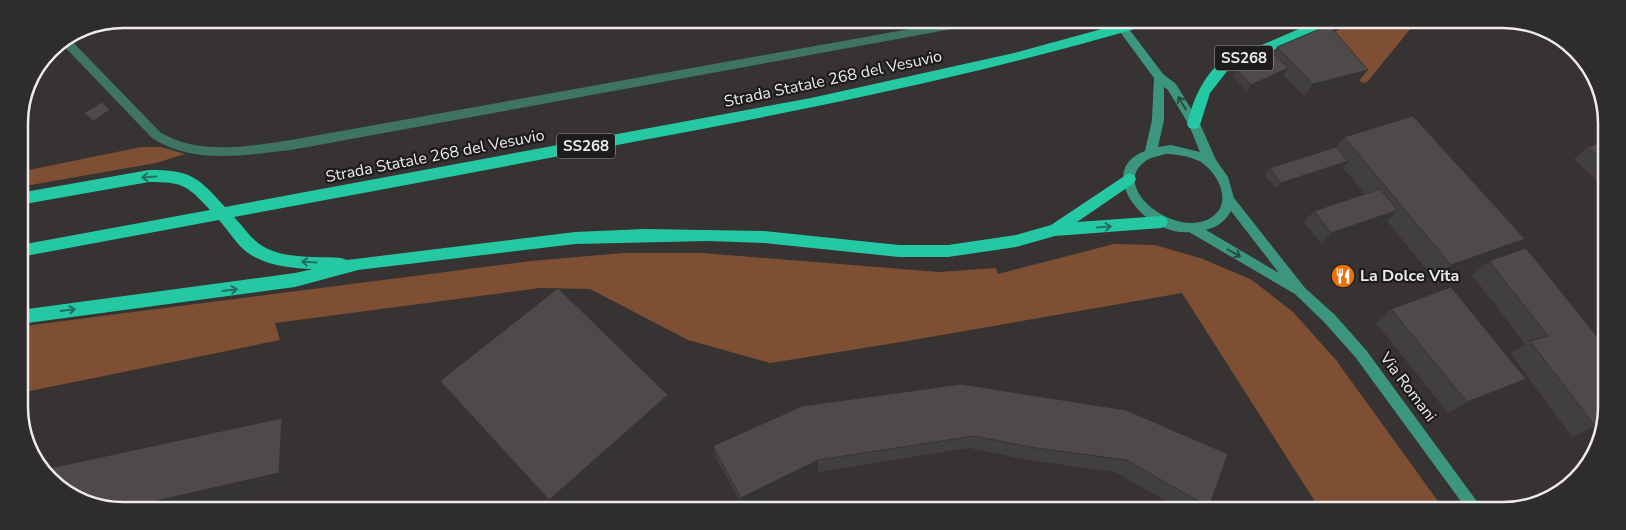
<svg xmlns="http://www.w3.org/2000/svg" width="1626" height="530" font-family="'Nunito Sans',sans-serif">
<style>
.green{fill:#7f4f34}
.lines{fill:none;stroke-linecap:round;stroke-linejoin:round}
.lane{fill:#3f7363;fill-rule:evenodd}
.secondary{fill:#3c967d;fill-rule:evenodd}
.highway{fill:#24c9a3;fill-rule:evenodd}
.wall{fill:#42403f}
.shaded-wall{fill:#363433}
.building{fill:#4d4a49;stroke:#363433}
.oneway{stroke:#294c42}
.oneway2{stroke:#20725f}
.labels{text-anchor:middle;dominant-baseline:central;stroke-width:4.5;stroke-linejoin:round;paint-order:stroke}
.shield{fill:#1d1b1b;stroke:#afadad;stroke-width:1}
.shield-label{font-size:15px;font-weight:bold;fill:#eeeceb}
.street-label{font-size:16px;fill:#eeeceb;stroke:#1d1b1b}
.poi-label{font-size:16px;font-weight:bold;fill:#eeeceb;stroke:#1d1b1b;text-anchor:start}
.rim{fill:none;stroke:#eeeceb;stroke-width:2.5}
</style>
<rect width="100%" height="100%" fill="#363332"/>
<g class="green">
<path d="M1356 22H1416L1367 82 1362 83 1323 37Z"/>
<path d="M141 147H161L185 154 156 163 19 187V172Z"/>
<path d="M1114 244 1155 245 1203 259 1252 280 1293 312 1336 360 1445 511H1321L1182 293 907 341 770 363 688 340 590 289 540 288 275 323 280 340 20 393V327L32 325 531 261 624 253H702L939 272 996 268 998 274Z"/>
</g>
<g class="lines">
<path class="lane" d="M954 21H979L974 25 291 150C245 155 193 165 152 138L60 42 68 37 160 132C198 156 249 146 291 140Z"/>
<path class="secondary" d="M1112 21H1123L1163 74 1176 84 1200 124 1216 160 1228 177 1234 198 1305 288 1335 315 1366 350 1484 511H1468L1356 358 1325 323 1295 294 1189 232C1145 236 1093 170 1145 151L1152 120 1154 78ZM1164 87 1168 90 1189 125 1200 152 1171 145 1158 147 1164 120ZM1165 154C1177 154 1188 156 1199 161 1217 171 1234 202 1212 217 1177 241 1106 186 1147 160 1152 157 1160 156 1165 154ZM1231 211 1279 273 1206 230C1218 226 1225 222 1231 211Z"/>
<g class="highway">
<path d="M1131 21H1154L1152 24C983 74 811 109 638 141 503 167 369 192 234 217 242 225 249 236 258 243 279 260 316 256 341 258L347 260 575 232 644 229 764 231 899 245H948L1016 235 1051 225 1129 173 1134 175 1136 179 1134 183 1077 222 1161 216 1166 218 1168 222 1166 226 1161 228 1055 236 1016 247 948 257H899L764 243 708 241 575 244 358 270 295 287 20 324V310L295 273 313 269C292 268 267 266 248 253 237 245 228 230 219 220L20 257V245L210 210C187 185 183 182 149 182L19 205V193L149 170C191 170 198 177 225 207L811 98 1014 53Z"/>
<path d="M1315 22H1332L1330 25 1228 70 1210 93 1199 128 1194 129 1189 128 1187 124C1193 100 1201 81 1218 64Z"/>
</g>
</g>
<g class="wall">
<path d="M1277 47 1358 82 1304 96 1283 75 1247 92 1233 77 1237 70 1273 53Z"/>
<path d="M1344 137 1506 254 1434 279 1387 221 1321 244 1304 222 1314 211 1365 194 1343 168 1276 189 1265 175 1270 168 1336 147Z"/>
<path d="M1605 141V189L1574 159 1588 147Z"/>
<path d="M1489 261 1604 345V426L1572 437 1511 354 1525 344 1472 275Z"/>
<path d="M1391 309 1526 379 1506 391 1448 413 1376 323Z"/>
<path d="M1126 410 1209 507 1205 510H1182L1115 472 1028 460 969 448 818 472 744 509 716 458 713 446Z"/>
</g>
<g class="shaded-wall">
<path d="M1288 68 1284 75 1247 92 1251 85Z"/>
<path d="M1368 70 1358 82 1304 96 1313 84Z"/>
<path d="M110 110 117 117 100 128 93 121Z"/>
<path d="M1348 161 1343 168 1276 189 1281 183Z"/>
<path d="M1398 210 1387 221 1321 244 1331 233Z"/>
<path d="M1525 239 1506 254 1434 279 1451 265Z"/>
<path d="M1526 379 1506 391 1448 413 1467 402Z"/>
<path d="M668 395 672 408 560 509H556L549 500Z"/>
<path d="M282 418 299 431 297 485 194 508H125Z"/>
<path d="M1604 423V426L1572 437 1595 426Z"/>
<path d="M818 460V472L744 509 741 498Z"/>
</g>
<g class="building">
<path d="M1329 25 1368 70 1313 84 1277 47Z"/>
<path d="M1273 53 1288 68 1251 85 1237 70Z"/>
<path d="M102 102 110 110 93 121 84 113Z"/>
<path d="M1413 116 1525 239 1451 265 1344 137Z"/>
<path d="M1605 141V163L1588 147Z"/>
<path d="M1336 147 1348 161 1281 183 1270 168Z"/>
<path d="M1380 189 1398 210 1331 233 1314 211Z"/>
<path d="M1526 248 1604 345V423L1595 426 1530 341 1548 336 1489 261Z"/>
<path d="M1451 287 1526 379 1467 402 1391 309Z"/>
<path d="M558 288 668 395 549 500 440 381Z"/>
<path d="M961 384 1126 410 1228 454 1209 507 1126 460 1036 448 974 436 818 460 741 498 713 446 802 406Z"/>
<path d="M282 418 279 473 125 508H95L45 476 41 470Z"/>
<path d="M1144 507 1151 510H1143Z"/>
</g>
<defs><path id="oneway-shaft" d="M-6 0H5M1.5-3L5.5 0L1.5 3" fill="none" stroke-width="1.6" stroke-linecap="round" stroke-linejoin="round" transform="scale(1.25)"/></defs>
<g class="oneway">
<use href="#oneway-shaft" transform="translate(1182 103) rotate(-121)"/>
<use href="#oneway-shaft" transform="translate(1234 253) rotate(30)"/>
</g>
<g class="oneway2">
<use href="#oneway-shaft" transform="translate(149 177) rotate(176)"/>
<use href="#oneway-shaft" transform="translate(1104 227) rotate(-4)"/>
<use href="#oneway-shaft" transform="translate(309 262) rotate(-177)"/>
<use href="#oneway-shaft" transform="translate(230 290) rotate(-7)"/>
<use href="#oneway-shaft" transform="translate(68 310) rotate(-7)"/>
</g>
<defs>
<g id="restaurant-disc" transform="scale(1.25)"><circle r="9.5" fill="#e8710a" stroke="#1d1b1b"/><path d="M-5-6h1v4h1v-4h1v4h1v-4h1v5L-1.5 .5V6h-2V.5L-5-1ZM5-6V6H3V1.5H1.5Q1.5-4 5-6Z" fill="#fff"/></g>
</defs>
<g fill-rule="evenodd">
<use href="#restaurant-disc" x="1343" y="276"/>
</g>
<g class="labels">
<g class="shield">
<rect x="1215" y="45.5" width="58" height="25" rx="4"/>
<rect x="557" y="133.5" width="58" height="25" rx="4"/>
</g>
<g class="shield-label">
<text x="1244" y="58">SS268</text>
<text x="586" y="146">SS268</text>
</g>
<g class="street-label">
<text transform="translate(833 79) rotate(-12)">Strada Statale 268 del Vesuvio</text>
<text transform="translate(435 156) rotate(-11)">Strada Statale 268 del Vesuvio</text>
<text transform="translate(1408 387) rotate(53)">Via Romani</text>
</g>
<g class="poi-label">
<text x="1360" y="276">La Dolce Vita</text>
</g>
</g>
<path d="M0 0H1626V530H0ZM123 28H1503A95 95 0 0 1 1598 123V407A95 95 0 0 1 1503 502H123A95 95 0 0 1 28 407V123A95 95 0 0 1 123 28Z" fill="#2e2c2c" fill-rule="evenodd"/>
<path class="rim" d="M123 28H1503A95 95 0 0 1 1598 123V407A95 95 0 0 1 1503 502H123A95 95 0 0 1 28 407V123A95 95 0 0 1 123 28Z"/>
</svg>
